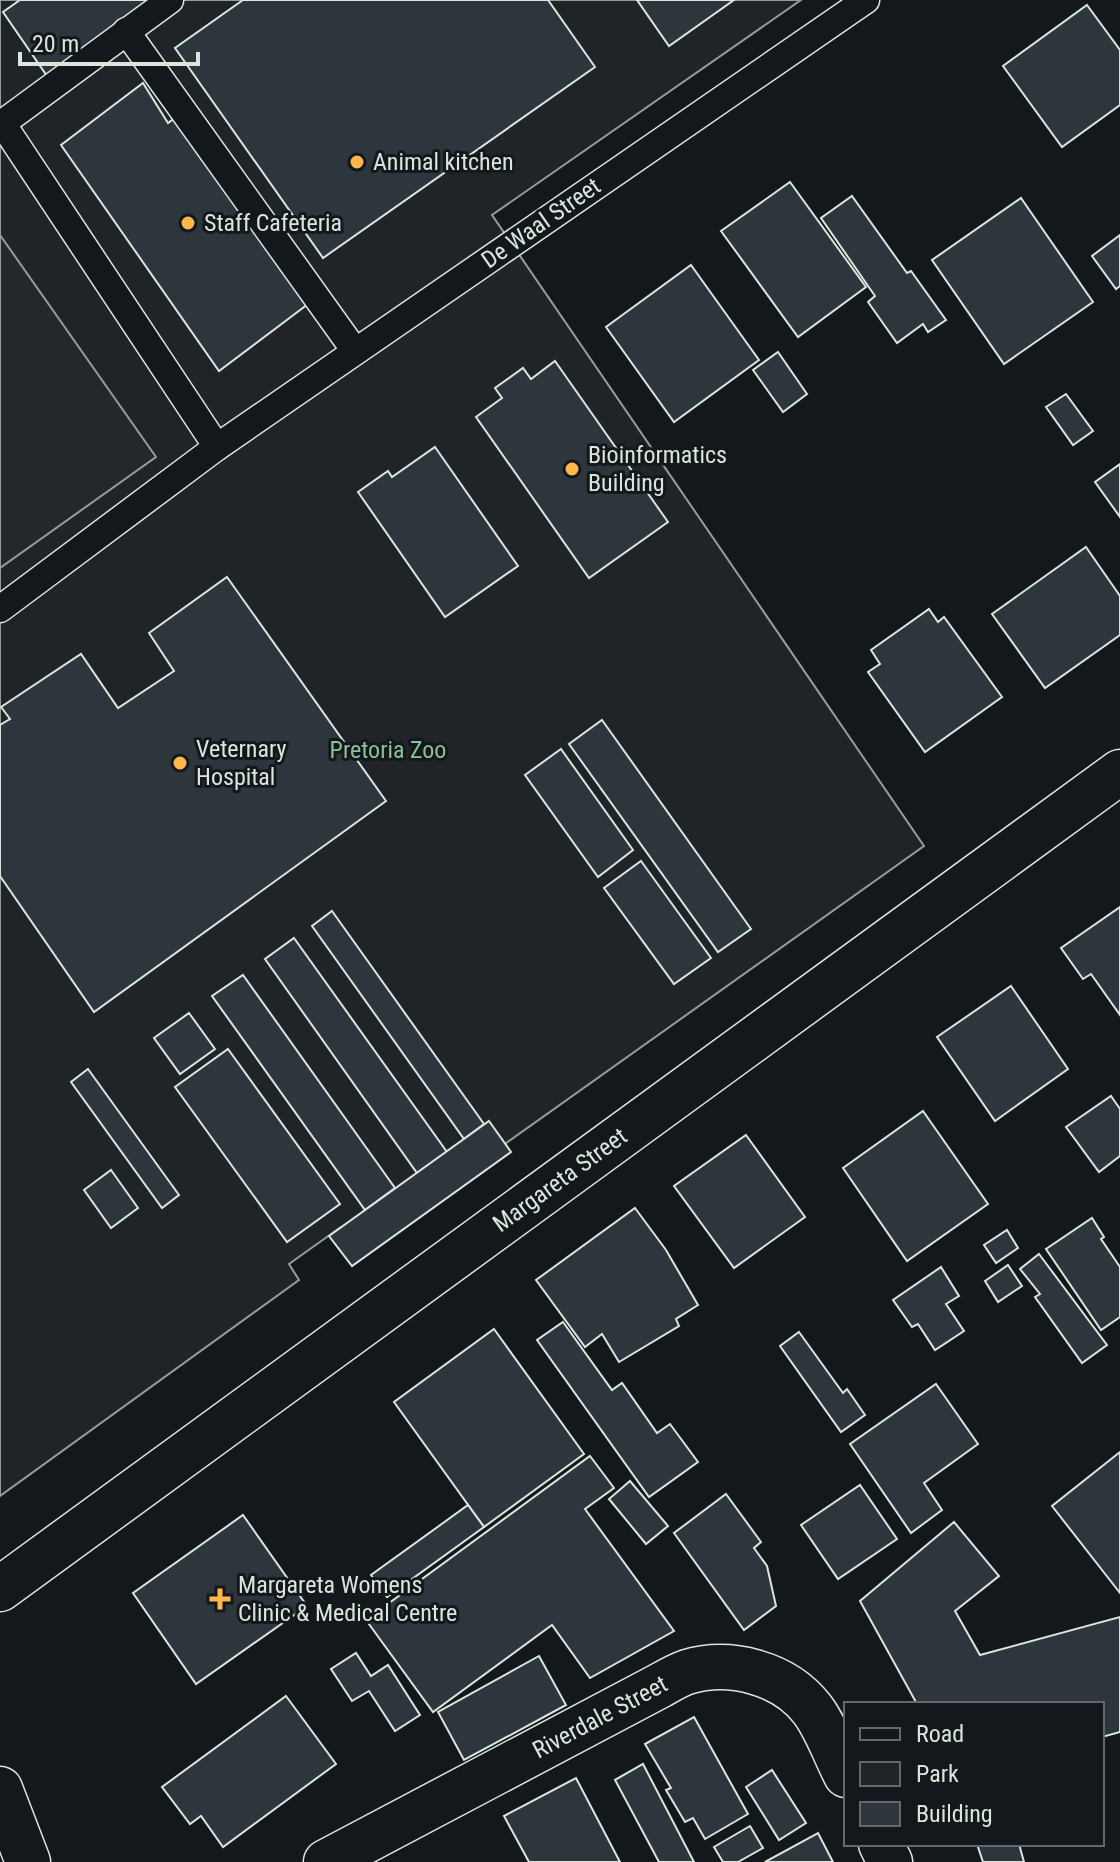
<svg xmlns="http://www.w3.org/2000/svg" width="1120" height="1862" font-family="'Roboto Condensed',sans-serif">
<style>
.green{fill:#202428;stroke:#939e99;stroke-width:2}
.parking{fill:#24282b;stroke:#939e99;stroke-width:2}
.building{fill:#2c363c;stroke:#d8e6dc;stroke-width:2}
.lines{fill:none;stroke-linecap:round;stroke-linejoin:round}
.service-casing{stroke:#d8e6dc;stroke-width:29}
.minor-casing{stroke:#d8e6dc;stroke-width:47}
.secondary-casing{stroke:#d8e6dc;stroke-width:47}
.service{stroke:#14181c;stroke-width:26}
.minor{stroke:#14181c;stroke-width:44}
.secondary{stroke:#14181c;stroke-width:44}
.poi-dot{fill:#ffb74d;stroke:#14181c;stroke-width:3}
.labels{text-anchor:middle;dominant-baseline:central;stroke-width:6;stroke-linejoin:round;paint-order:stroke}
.poi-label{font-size:24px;fill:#d8e6dc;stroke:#14181c;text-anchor:start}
.street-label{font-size:24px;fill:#d8e6dc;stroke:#14181c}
.park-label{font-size:24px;fill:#8ac095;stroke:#14181c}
</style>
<rect width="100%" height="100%" fill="#14181c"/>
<path class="green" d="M0 0H801L492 215 924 846 360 1247 341 1227 289 1264 299 1280 0 1496Z"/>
<path class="parking" d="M0 235 156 457 0 568Z"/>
<g class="building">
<path d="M20 0H151L47 76 3 12Z"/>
<path d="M243 0H548L595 67 323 258 175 48Z"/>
<path d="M637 0H734L669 46Z"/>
<path d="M1087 5 1120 50V105L1062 147 1003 66Z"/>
<path d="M143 83 168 123 184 111 312 301 219 371 61 145Z"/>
<path d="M790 182 866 287 798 337 721 231Z"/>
<path d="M852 196 907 273 911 271 946 320 928 332 923 324 897 343 868 302 875 296 821 218Z"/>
<path d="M1021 198 1093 302 1004 364 932 260Z"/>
<path d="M1120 235V286L1116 289 1092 256Z"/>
<path d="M691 265 759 360 674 422 606 327Z"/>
<path d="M778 352 807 394 783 412 753 370Z"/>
<path d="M555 361 668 522 589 578 476 417 502 398 495 388 523 368 531 379Z"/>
<path d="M1066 394 1093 431 1073 445 1046 407Z"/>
<path d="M435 447 518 566 445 617 358 492 388 471 392 477Z"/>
<path d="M1120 464V517L1095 482Z"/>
<path d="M1086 547 1120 596V635L1045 688 992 614Z"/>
<path d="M227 577 386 801 94 1012 0 876V725L10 719 1 707 81 654 118 708 174 671 149 633Z"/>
<path d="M929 609 938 622 944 617 1002 697 925 752 868 672 880 664 871 650Z"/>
<path d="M602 720 751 929 718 952 569 744Z"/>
<path d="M561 749 633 850 598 877 525 775Z"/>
<path d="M641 861 711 958 674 984 604 888Z"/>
<path d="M1120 907V1015L1091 974 1083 979 1061 948Z"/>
<path d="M332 911 484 1124 464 1139 312 926Z"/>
<path d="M294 938 447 1152 417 1173 265 959Z"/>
<path d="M243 975 395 1188 365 1210 212 996Z"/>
<path d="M1011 986 1068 1069 995 1121 937 1037Z"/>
<path d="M189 1013 215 1049 180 1074 154 1038Z"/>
<path d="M228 1049 340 1204 287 1242 175 1087Z"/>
<path d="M88 1069 179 1195 162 1208 71 1082Z"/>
<path d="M1111 1096 1120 1109V1156L1099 1172 1066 1127Z"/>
<path d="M923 1111 988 1204 907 1261 843 1168Z"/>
<path d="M489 1121 511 1152 352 1266 329 1236Z"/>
<path d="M746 1135 805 1217 734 1268 674 1186Z"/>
<path d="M111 1170 138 1208 111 1228 84 1190Z"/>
<path d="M635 1208 666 1250 698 1305 676 1319 679 1326 619 1362 602 1334 585 1347 536 1280Z"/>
<path d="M1092 1218 1104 1237 1101 1239 1120 1267V1317L1101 1330 1046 1249Z"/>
<path d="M1007 1230 1018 1248 996 1263 984 1245Z"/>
<path d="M1039 1254 1107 1345 1082 1363 1035 1297 1040 1294 1020 1269Z"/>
<path d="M1008 1265 1022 1286 998 1302 985 1281Z"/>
<path d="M941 1267 959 1296 946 1304 964 1331 935 1350 918 1324 912 1327 893 1300Z"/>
<path d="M563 1322 612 1390 622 1383 657 1433 670 1424 698 1462 649 1497 537 1340Z"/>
<path d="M494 1329 584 1454 484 1527 394 1402Z"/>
<path d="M799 1332 843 1393 847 1389 865 1415 841 1432 780 1346Z"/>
<path d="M936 1384 978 1444 924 1483 942 1510 911 1533 850 1444Z"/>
<path d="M1120 1452V1593L1052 1506Z"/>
<path d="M590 1456 614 1488 585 1509 674 1631 590 1678 552 1625 433 1712 366 1620Z"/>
<path d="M630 1481 668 1526 646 1544 609 1499Z"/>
<path d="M860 1485 897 1539 838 1579 801 1525Z"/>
<path d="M726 1494 761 1542 754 1548 767 1566 776 1606 744 1630 674 1533Z"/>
<path d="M468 1505 484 1527 387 1597 371 1575Z"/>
<path d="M243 1515 307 1606 196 1684 133 1593Z"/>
<path d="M954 1522 999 1576 955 1611 980 1655 1120 1617V1732L1102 1737V1704H917L860 1601Z"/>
<path d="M356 1653 371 1676 388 1665 420 1715 395 1731 369 1691 352 1701 331 1669Z"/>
<path d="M539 1656 566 1705 464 1760 438 1712Z"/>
<path d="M286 1696 336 1764 223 1847 201 1816 190 1824 162 1787Z"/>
<path d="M694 1717 748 1814 705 1839 693 1818 685 1822 666 1790 671 1788 645 1744Z"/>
<path d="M643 1764 694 1862H659L615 1780Z"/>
<path d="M772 1770 806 1823 779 1840 746 1787Z"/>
<path d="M576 1778 620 1862H529L504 1816Z"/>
<path d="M750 1826 763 1848 738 1862H723L714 1847Z"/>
<path d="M818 1833 833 1862H765Z"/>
<path d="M977 1844H1019L1024 1862H983Z"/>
</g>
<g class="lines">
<g class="service-casing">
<g id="service">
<path d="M126 31 355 351"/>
<path d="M0 125 170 0"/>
<path d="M217 447 866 0"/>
<path d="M0 609 217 447 2 123"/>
</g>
</g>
<g class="minor-casing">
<g id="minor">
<path d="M0 1589 1120 772"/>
<path d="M881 1844 890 1862"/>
<path d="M326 1862 659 1686C668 1681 678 1675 687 1672 730 1659 784 1673 812 1709 826 1727 835 1754 846 1775"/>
</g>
</g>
<g class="secondary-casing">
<path id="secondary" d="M0 1789 28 1862"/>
</g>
<use href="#service" class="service"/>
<use href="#minor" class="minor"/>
<use href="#secondary" class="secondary"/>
</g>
<g class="poi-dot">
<circle cx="357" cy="162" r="8"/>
<circle cx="188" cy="223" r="8"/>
<circle cx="572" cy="469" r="8"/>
<circle cx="180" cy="763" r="8"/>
<path d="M216 1587h8v8h8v8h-8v8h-8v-8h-8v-8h8z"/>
</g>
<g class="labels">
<g class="poi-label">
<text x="373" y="162">Animal kitchen</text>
<text x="204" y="223">Staff Cafeteria</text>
<text x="588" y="455">Bioinformatics<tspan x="588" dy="28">Building</tspan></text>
<text x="196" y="749">Veternary<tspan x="196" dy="28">Hospital</tspan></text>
<text x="238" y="1585">Margareta Womens<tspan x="238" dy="28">Clinic &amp; Medical Centre</tspan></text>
</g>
<g class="street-label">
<text transform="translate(541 223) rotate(-35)">De Waal Street</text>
<text transform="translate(560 1180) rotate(-36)">Margareta Street</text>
<text transform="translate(600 1717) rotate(-28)">Riverdale Street</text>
</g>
<g class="park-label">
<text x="388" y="750">Pretoria Zoo</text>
</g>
</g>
<rect x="844" y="1702" width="260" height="144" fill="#14181c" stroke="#626a69" stroke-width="2"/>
<rect x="860" y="1728" width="40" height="12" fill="#14181c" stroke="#626a69" stroke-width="2"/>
<text x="916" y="1742" font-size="24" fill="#d8e6dc">Road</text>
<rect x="860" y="1762" width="40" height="24" fill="#202428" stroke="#626a69" stroke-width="2"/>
<text x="916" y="1782" font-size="24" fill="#d8e6dc">Park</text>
<rect x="860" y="1802" width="40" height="24" fill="#2c363c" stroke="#626a69" stroke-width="2"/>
<text x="916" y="1822" font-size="24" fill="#d8e6dc">Building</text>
<path d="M20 52v12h178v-12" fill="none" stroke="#d8e6dc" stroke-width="4"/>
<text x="32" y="52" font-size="24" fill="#d8e6dc" stroke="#14181c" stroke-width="6" paint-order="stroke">20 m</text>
</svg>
